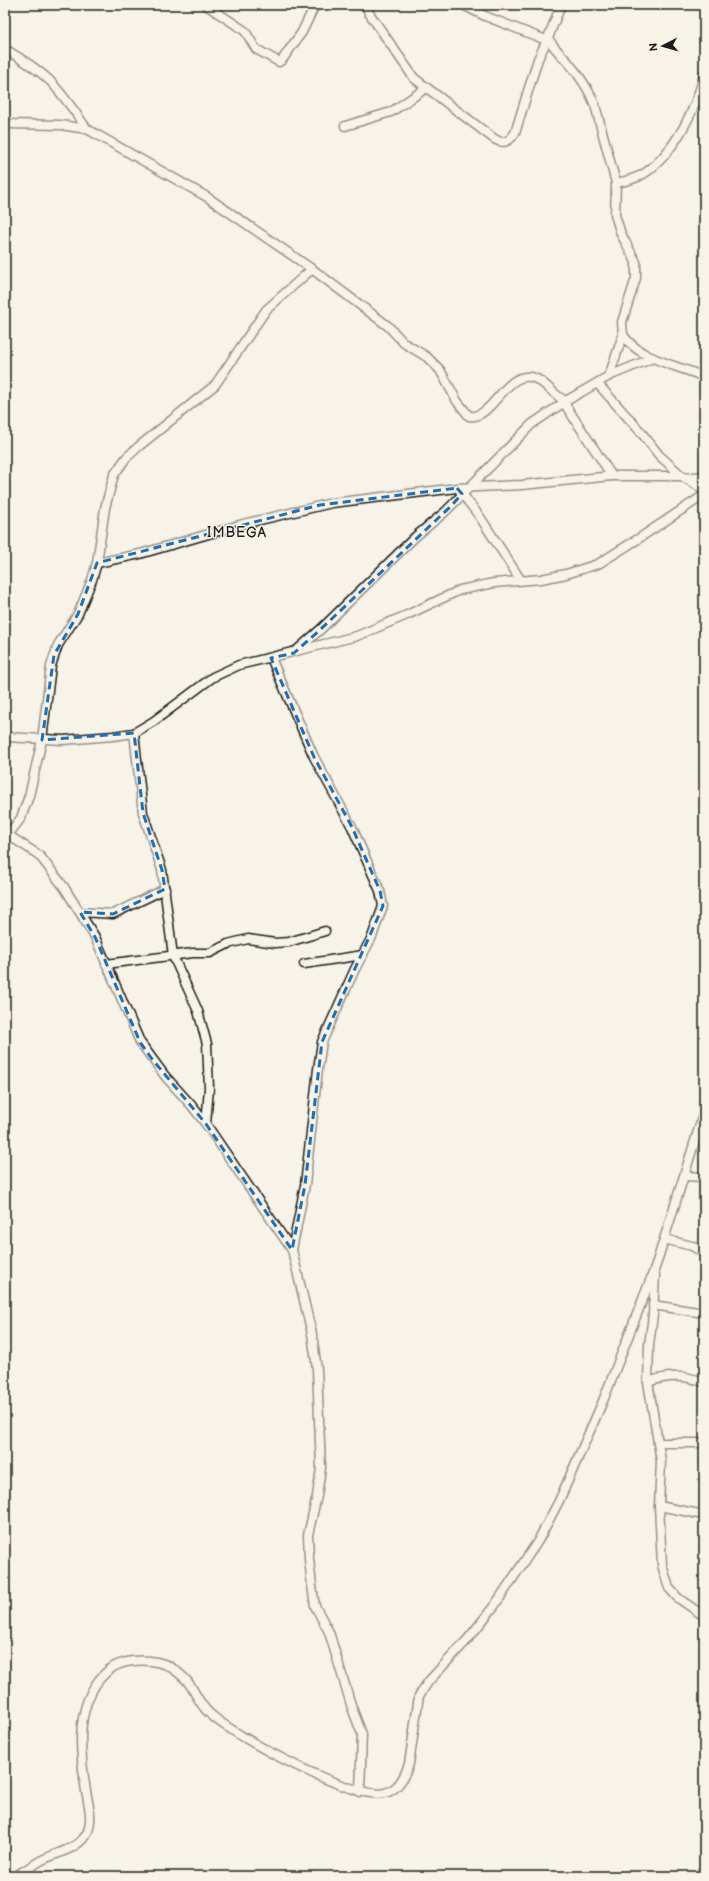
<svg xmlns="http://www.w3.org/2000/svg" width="709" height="1881" font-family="'Balsamiq Sans',sans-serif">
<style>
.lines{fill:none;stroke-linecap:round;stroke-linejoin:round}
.minor-casing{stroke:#1c1c1c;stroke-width:11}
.minor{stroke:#f7f3e8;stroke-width:8}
.marked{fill:none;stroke:#1f6fb2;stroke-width:3;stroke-dasharray:8 5;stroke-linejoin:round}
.labels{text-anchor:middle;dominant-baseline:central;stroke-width:3;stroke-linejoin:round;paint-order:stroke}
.quarter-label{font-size:14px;letter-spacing:1px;fill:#1c1c1c;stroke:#f7f3e8}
</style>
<rect width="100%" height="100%" fill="#f7f3e8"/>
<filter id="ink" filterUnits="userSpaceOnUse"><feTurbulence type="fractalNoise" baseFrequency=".025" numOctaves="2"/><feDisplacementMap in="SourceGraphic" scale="8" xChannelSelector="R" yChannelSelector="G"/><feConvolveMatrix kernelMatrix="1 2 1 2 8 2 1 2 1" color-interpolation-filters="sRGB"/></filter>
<g filter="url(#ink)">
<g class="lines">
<g class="minor-casing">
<g id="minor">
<path d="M206 5 245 31 256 49 279 62 282 60 302 32 315 5"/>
<path d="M366 5 369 13 414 78 493 138C503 145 509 142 515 133L538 59 548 38"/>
<path d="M463 5 485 16 546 40"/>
<path d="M561 5 548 38C553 47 561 55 568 62 579 75 589 89 595 105L616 183 615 215 621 234 636 262V278L622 322 623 335C641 361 678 365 704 377"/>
<path d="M5 49C21 59 40 70 53 84 65 98 76 113 87 129"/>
<path d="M5 124 61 125 87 129 207 197 312 269 388 326 404 343 427 357 440 370 457 401 469 416C492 420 505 372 531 377 545 380 553 396 566 401"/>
<path d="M345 126 391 112 425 89"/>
<path d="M616 183C626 181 636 179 645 173 674 153 698 107 704 73"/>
<path d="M609 376 623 335"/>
<path d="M597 383 640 431 659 455 682 476 698 486 704 492"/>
<path d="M564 403 612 476H682"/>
<path d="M685 478 704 476"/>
<path d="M460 491 480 517 520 579"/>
<path d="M97 563 140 554 243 524 332 503 457 488 522 485 612 476"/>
<path d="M296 651 321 629 416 536 445 512 532 424 566 401 609 376 653 358"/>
<path d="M271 658 314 757 352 827 380 891 383 906 372 937 355 969 322 1042 318 1069 305 1185 292 1250 312 1334 317 1369 321 1468 317 1496 308 1535 309 1559 312 1586 315 1606 329 1632 352 1708 362 1734 360 1792"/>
<path d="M134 733 143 813 162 870 173 956 198 1011 207 1044 209 1088 206 1124"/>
<path d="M5 737 63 740 113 736 134 733 154 721 213 677 239 665 357 636 407 615 460 590 494 583 541 579 566 574 598 564 638 539 704 495"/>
<path d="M5 833 39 855 64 887 95 937 140 1042 165 1076 192 1106 206 1124 292 1250"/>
<path d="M5 839 21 818 29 796 42 740 51 666 58 645 78 614 92 580 97 563 105 508 114 475 126 458 138 447 215 385 266 310 312 269"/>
<path d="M80 912 113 914 165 889"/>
<path d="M106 964 193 953H210L228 944 248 939 275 943 289 942 325 931"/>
<path d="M304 964 363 955"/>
<path d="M685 1176 704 1177"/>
<path d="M664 1239 692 1246 704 1253"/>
<path d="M655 1275 653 1315 649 1345 648 1382 661 1461 659 1506 662 1565 669 1588 678 1598 704 1616"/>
<path d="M653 1305 704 1313"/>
<path d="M648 1382C668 1375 684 1375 704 1382"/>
<path d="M658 1443H704"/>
<path d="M659 1506 704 1515"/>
<path d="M704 1734V1746"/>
<path d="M15 1876C24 1871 33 1865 42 1860 58 1852 80 1849 88 1831 93 1818 88 1803 86 1791 80 1754 75 1711 99 1680 109 1668 117 1663 133 1661 145 1660 161 1661 172 1668 179 1673 186 1678 190 1685 196 1694 201 1706 209 1713 233 1736 354 1801 385 1793 398 1790 405 1776 409 1764L419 1696 428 1682 468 1639 495 1605 538 1541 559 1501 603 1401 655 1268 704 1112"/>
</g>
</g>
<use href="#minor" class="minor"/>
</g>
</g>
<path d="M0 0H709V1881H0ZM457 488 462 494 451 506 321 629 294 653 271 658 314 757 352 827 380 891 383 906 322 1042 305 1185 292 1250 206 1124 152 1059 140 1042 95 937 80 912 113 914 165 889 162 870 143 813 134 733 42 740 54 655 78 614 97 563 320 505Z" fill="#f7f3e8" fill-opacity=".55" fill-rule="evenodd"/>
<path class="marked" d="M457 488 462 494 451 506 321 629 294 653 271 658 314 757 352 827 380 891 383 906 322 1042 305 1185 292 1250 206 1124 152 1059 140 1042 95 937 80 912 113 914 165 889 162 870 143 813 134 733 42 740 54 655 78 614 97 563 320 505Z"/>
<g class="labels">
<g class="quarter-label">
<text x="237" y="532">IMBEGA</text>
</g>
</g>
<rect width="709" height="1881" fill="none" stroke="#f7f3e8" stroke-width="20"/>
<rect x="10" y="10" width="689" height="1861" fill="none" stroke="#1c1c1c" stroke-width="1.5" filter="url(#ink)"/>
<g transform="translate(663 46) rotate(264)" stroke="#f7f3e8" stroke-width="3" paint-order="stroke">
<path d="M0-3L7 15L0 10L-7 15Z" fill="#1c1c1c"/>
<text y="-6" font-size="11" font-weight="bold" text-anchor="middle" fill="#1c1c1c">N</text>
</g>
</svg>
